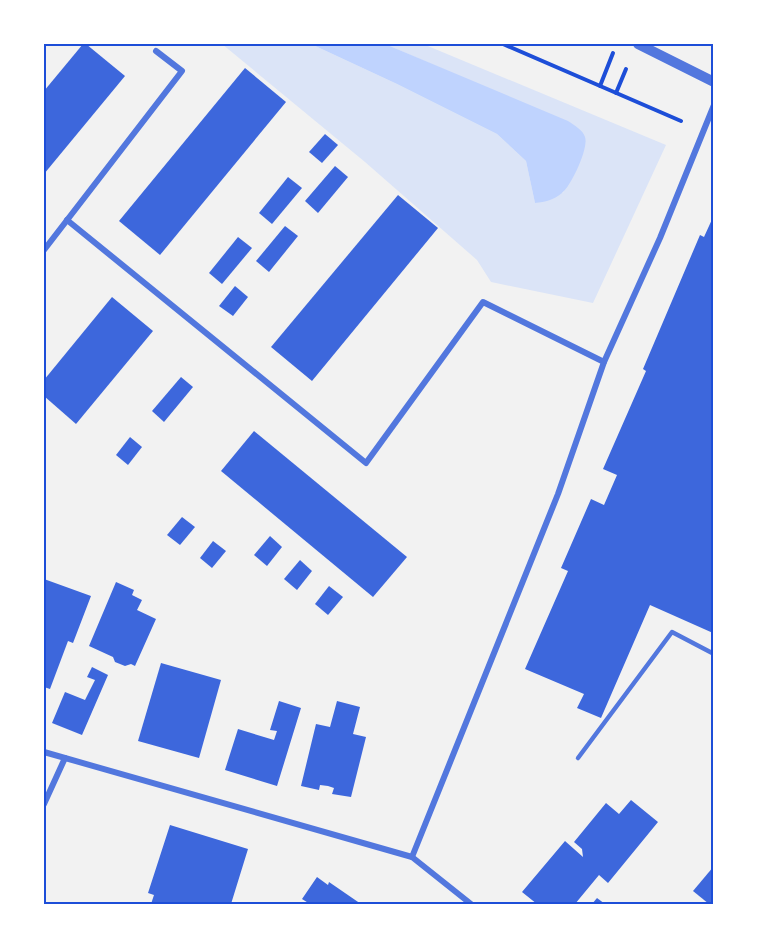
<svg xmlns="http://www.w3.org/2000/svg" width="757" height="948" font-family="'Varela Round',sans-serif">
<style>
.green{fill:#dbe4f7}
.water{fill:#bfd3fe}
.building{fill:#3d67dc}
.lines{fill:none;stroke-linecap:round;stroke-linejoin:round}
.path{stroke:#1d4ed8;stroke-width:4}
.service{stroke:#5277de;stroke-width:4.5}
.minor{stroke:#5277de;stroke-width:6}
.tertiary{stroke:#5277de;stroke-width:10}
.neatline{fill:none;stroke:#1d4ed8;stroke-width:2}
</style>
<rect width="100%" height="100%" fill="#f2f2f2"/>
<path class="green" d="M222 44H311L397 84 497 134 526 161 535 203 564 192 455 74 385 44H423L666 145 593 303 491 282 477 260 365 162Z"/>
<path class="water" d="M311 44H385L568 121C574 125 583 130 585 137 589 148 571 186 562 193 553 200 546 202 535 203L526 161 497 134 397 84Z"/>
<g class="building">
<path d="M83 44H86L125 76 44 174V91Z"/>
<path d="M245 68 286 102 160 255 119 221Z"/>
<path d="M325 134 338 145 322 163 309 152Z"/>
<path d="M335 166 348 177 318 213 305 201Z"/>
<path d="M288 177 302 188 272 224 259 213Z"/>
<path d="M398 195 438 228 312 381 271 347Z"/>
<path d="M714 215V632L713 633 650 605 601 718 577 708 584 694 525 669 568 571 561 568 591 499 604 505 617 475 603 469 646 371 643 369 700 235 704 237Z"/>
<path d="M285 226 298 236 269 272 256 261Z"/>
<path d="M238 237 252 248 222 284 209 273Z"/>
<path d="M235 286 248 297 233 316 219 306Z"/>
<path d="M112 297 153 331 76 424 44 396V380Z"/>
<path d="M181 377 193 387 164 422 152 411Z"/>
<path d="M254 431 407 557 373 597 221 471Z"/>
<path d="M130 437 142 447 128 465 116 455Z"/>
<path d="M182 517 195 527 180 545 167 535Z"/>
<path d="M270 536 282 547 267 566 254 555Z"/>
<path d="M213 541 226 551 212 568 200 558Z"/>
<path d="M300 560 312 571 297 590 284 579Z"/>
<path d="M44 579 91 596 73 643 68 641 50 689 44 687Z"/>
<path d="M116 582 134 590 132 595 142 600 137 610 156 619 135 666 131 664 125 666 115 662 113 657 89 646Z"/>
<path d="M329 586 343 597 328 615 315 604Z"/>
<path d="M161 663 221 680 199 758 138 741Z"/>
<path d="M92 667 108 675 82 735 52 723 65 692 85 700 95 680 87 677Z"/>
<path d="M279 701 301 708 277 786 225 770 238 729 274 740 277 731 270 730Z"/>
<path d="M337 701 360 707 353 734 366 737 351 797 332 794 334 788 328 786 320 785 319 790 301 786 316 724 330 727Z"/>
<path d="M631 800 658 822 608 883 599 875 575 904H537L522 892 565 841 583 857 582 849 574 842 606 803 619 814Z"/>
<path d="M170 825 248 849 231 904H151L154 895 148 893Z"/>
<path d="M714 866V904H709L693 891Z"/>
<path d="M317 877 328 885 329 882 361 904H310L302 899Z"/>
<path d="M597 898 605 904H592Z"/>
</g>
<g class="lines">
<g class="path">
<path d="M503 44 681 121"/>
<path d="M600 86 613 53"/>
<path d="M616 93 626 69"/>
</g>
<path class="service" d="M578 758 672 632 714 654"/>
<g class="minor">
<path d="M67 220 366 463 483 302 604 362"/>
<path d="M44 250 182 71 156 51"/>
<path d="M44 752 412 857 471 904"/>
<path d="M44 804 65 758"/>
<path d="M412 857 558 494 604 362 660 238 714 105"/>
</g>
<path class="tertiary" d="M638 44 714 82"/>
</g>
<rect width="757" height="948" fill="none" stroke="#ffffff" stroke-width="90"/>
<rect x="45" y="45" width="667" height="858" class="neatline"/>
</svg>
